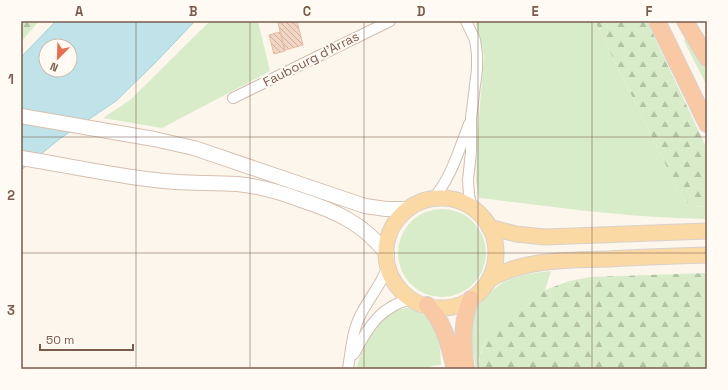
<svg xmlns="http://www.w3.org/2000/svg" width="728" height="390" font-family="'Space Grotesk',sans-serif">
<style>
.green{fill:#d8ecc9}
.forest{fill:url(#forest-firs)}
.water{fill:#bfe3e8;stroke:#a5d3da;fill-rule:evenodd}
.building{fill:url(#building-back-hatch);stroke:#e6bba3}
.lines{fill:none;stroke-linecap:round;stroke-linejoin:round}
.minor-casing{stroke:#d1beb0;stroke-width:12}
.secondary-casing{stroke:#d6c0b0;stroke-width:16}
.primary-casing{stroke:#dad1cd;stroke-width:17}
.trunk-casing{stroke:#dad1cd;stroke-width:18}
.minor{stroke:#fff;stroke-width:10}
.secondary{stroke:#fff;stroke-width:14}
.primary{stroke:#fbd9a5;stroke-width:15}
.trunk{stroke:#f9c8a4;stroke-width:16}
.grid{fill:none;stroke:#7a5c4d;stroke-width:1;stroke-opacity:0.55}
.labels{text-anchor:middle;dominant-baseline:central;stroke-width:4;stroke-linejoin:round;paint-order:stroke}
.street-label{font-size:13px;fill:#7a5c4d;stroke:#fffaf3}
.neatline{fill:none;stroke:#7a5c4d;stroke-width:1.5}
.grid-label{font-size:13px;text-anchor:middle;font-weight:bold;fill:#7a5c4d}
</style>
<defs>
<pattern id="forest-firs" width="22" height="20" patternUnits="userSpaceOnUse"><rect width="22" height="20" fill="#d8ecc9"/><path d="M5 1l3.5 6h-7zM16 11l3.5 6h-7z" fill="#b4c2a5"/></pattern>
<pattern id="building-back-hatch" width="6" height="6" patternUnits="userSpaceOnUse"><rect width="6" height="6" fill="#f3d5c3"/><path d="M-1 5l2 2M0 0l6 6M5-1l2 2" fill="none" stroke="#cab0a1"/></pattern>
</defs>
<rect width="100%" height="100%" fill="#fdf6ec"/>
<g class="green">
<path d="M210 21H258L270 71 162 128 103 118 130 100Z"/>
<path d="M475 21H595L681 196 691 206 707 207V219C631 218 555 207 479 198L476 181 477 143 484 55Z"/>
<path d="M686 37 707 69V86L684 41Z"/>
<circle cx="442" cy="253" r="44"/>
<path d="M551 271 545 290 485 340 476 369C474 355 468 334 469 320 470 314 476 307 481 302 504 276 518 275 551 271Z"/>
<path d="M407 308C441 319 439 333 441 365L431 366 428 369H356C363 348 372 325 392 312 396 309 402 309 407 308Z"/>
</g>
<g class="forest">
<path d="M21 21H39L21 42Z"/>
<path d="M595 21H647L707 149V207L691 206 681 196Z"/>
<path d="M707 273V369H477L485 340 545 290 569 281 590 277Z"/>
</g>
<path class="water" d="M56 21H195L154 64 116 101 61 138 21 170V57ZM46 46H70V70H46Z"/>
<g class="building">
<path d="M287 21H298H297L303 45 285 50 278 23Z"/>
<path d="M280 32 285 51 274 54 269 35Z"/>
</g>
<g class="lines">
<g class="minor-casing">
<g id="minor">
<path d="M466 21 475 40 477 54V69L471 118V152L468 180 469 195 472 208"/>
<path d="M233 98 390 21"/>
<path d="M433 199C451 178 459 150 469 124"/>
<path d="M354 354C368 327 381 305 413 299"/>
<path d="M348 369C351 351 352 331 361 314 370 297 381 285 388 266"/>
</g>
</g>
<g class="secondary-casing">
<g id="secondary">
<path d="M21 116 154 139 194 148 365 206 386 209H409"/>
<path d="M21 158C66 165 110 175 155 180 182 184 210 182 237 184 259 186 280 192 301 200 336 211 364 224 387 254"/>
</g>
</g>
<g class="primary-casing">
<g id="primary">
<circle cx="441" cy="253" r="55"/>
<path d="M489 227 516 234 545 237 707 231"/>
<path d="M489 280C521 259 571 260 608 259 641 257 674 256 707 255"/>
</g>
</g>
<g class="trunk-casing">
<g id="trunk">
<path d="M657 21 707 124"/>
<path d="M685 21 707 58"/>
<path d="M427 305C445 322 449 346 455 369"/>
<path d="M466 369C462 345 461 321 471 299"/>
</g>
</g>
<use href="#minor" class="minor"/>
<use href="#secondary" class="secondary"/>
<use href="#primary" class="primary"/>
<use href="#trunk" class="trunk"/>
</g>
<path class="grid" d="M136 21V369M250 21V369M364 21V369M478 21V369M592 21V369M21 137H707M21 253H707"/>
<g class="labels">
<g class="street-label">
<text transform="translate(311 59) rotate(-27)">Faubourg d'Arras</text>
</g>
</g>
<rect width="728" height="390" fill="none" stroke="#fffaf3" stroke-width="44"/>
<g transform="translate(58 58) rotate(203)"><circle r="19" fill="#fffaf3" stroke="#cabbb1"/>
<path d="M0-3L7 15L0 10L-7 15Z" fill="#e76f51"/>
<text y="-6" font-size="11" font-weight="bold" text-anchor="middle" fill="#7a5c4d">N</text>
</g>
<path d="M40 344v6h93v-6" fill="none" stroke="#7a5c4d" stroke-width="2"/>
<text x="46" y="344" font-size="12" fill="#7a5c4d" stroke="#fffaf3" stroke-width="3" paint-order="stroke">50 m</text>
<rect x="22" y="22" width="684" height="346" class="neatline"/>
<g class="grid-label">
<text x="79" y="16">A</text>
<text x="193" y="16">B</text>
<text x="307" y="16">C</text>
<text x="421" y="16">D</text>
<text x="535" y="16">E</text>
<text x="649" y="16">F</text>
<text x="11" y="84">1</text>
<text x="11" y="200">2</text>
<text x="11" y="315">3</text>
</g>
</svg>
